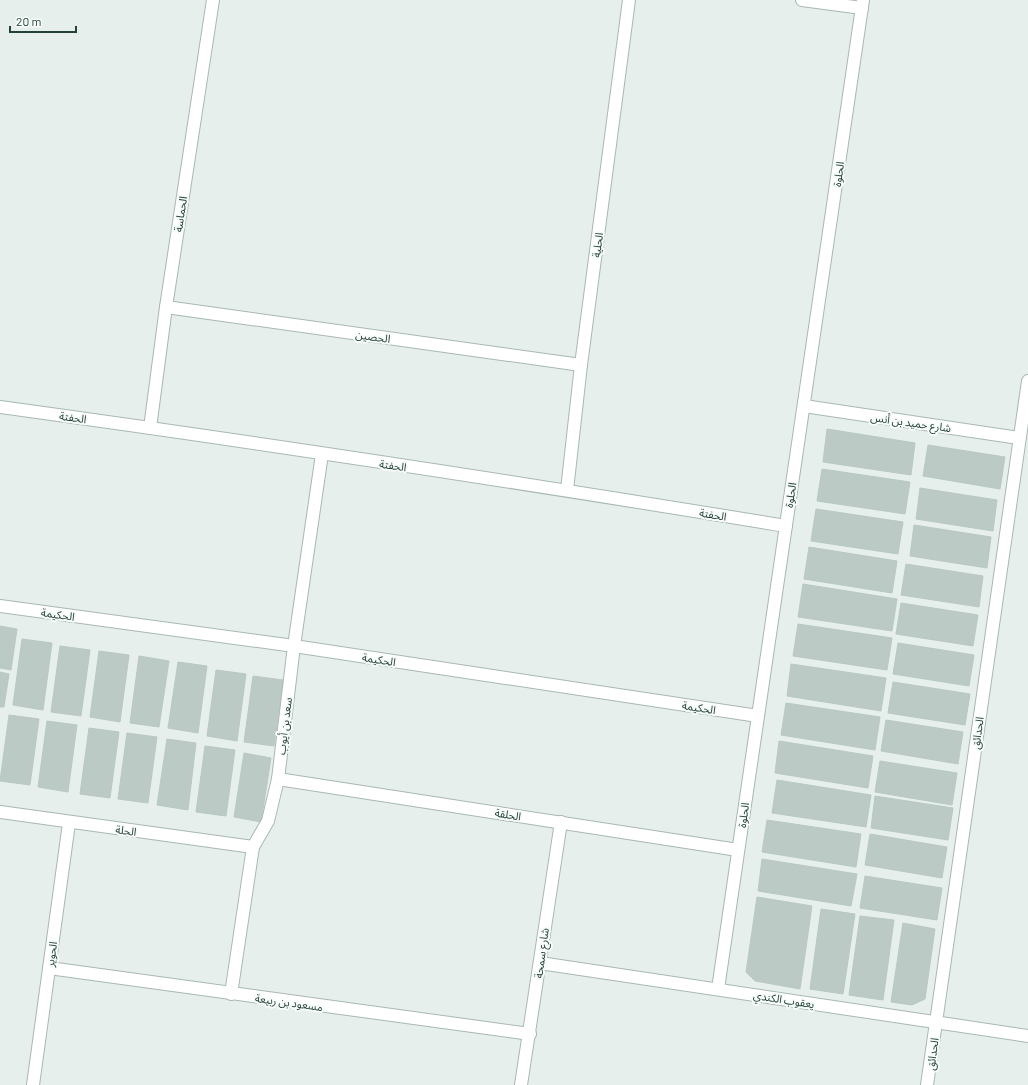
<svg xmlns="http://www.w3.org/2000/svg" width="1028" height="1085" font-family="Barlow,'Noto Sans Arabic',sans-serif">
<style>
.building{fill:#bbcac4;stroke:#b8c9c2}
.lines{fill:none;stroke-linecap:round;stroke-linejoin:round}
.street-casing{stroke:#a8b8b2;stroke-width:14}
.street{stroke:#fff;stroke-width:12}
.labels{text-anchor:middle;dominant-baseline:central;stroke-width:4;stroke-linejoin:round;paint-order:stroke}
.street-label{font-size:11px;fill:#24423a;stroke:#f7fbf9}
</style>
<rect width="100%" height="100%" fill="#e6efeb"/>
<g class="building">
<path d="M827 429 915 443 911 475 823 462Z"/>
<path d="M928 445 1005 457 1000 489 923 476Z"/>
<path d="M822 469 910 482 905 514 817 501Z"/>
<path d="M920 488 997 500 993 531 916 519Z"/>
<path d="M816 509 903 522 898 554 811 541Z"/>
<path d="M914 525 991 537 987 568 910 556Z"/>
<path d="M809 547 897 561 892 593 804 579Z"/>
<path d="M906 564 983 576 979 607 901 595Z"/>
<path d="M803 584 897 599 892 631 798 617Z"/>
<path d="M901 603 978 615 973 646 896 634Z"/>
<path d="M798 624 892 638 887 670 793 656Z"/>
<path d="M0 626 17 629 11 670 0 668Z"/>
<path d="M22 639 52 643 43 710 13 705Z"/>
<path d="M898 643 974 655 969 686 893 674Z"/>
<path d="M60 646 90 650 81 716 51 712Z"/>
<path d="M99 651 129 655 120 722 90 717Z"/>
<path d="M139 656 169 661 159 727 130 723Z"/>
<path d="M178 662 207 666 198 733 168 728Z"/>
<path d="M791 664 886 678 881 711 787 696Z"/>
<path d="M216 670 246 674 237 741 207 736Z"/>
<path d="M0 672 9 674 4 707H0Z"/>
<path d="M253 676 283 680 274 746 244 742Z"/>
<path d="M893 682 970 694 965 725 888 713Z"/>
<path d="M786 703 880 717 875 750 781 735Z"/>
<path d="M9 715 39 719 30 785 0 781Z"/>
<path d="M886 720 963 732 958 764 881 751Z"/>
<path d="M47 721 77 725 68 792 38 787Z"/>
<path d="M89 728 119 732 110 798 80 794Z"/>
<path d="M127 733 157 737 148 803 118 799Z"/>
<path d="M167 739 196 743 188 810 157 805Z"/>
<path d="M779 741 873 756 868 788 775 773Z"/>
<path d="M205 746 235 750 226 816 196 812Z"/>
<path d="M244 753 271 758 261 822 234 817Z"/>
<path d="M880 761 957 773 952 805 875 792Z"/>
<path d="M777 780 871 795 866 827 772 813Z"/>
<path d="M875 796 953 808 948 840 871 828Z"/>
<path d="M767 820 861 834 856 867 762 852Z"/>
<path d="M870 834 947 847 942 878 865 865Z"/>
<path d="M762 859 857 874 851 906 758 891Z"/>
<path d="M865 876 942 888 937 920 860 908Z"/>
<path d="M757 897 812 906 800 989 755 981 746 972Z"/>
<path d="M821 909 855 914 843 994 810 989Z"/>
<path d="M860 916 894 920 883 1000 849 995Z"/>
<path d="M903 923 935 929 925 999 912 1005 891 1002Z"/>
</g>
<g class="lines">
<g class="street-casing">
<g id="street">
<path d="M802 0 862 8"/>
<path d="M166 307 581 365"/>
<path d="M804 406 1019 438"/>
<path d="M0 407C262 443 524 483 786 526"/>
<path d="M150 428 166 307 213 0"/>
<path d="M567 490 581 365 629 0"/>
<path d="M0 606 294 646 758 716"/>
<path d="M278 779 738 850"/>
<path d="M0 812 253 847"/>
<path d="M540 963 1028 1036"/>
<path d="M49 968 530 1034"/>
<path d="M718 989 863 0"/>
<path d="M231 994 253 847 268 821 278 779 294 646 322 454"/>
<path d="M33 1085 69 823"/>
<path d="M521 1085 561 822"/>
<path d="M927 1085 1028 381"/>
</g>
</g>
<use href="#street" class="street"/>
</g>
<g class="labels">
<g class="street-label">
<text transform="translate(838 174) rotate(-82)">الحلوة</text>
<text transform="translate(180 214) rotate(-81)">الحماسة</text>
<text transform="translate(597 245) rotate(-82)">الحلية</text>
<text transform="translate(373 336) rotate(8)">الحصين</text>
<text transform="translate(73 417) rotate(8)">الحفتة</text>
<text transform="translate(911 422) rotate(8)">شارع حميد بن أنس</text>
<text transform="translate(393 465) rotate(8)">الحفتة</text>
<text transform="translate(790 495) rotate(-81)">الحلوة</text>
<text transform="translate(713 514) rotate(9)">الحفتة</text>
<text transform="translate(58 614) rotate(8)">الحكيمة</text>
<text transform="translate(379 659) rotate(9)">الحكيمة</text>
<text transform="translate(699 707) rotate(9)">الحكيمة</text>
<text transform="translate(284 726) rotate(-83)">سعد بن أيوب</text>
<text transform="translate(977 733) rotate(-82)">الحدائق</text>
<text transform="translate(508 814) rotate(9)">الحلقة</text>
<text transform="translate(743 815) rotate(-82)">الحلوة</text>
<text transform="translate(126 830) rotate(8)">الحلة</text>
<text transform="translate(541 953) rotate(-82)">شارع سمحة</text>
<text transform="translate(51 954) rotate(-82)">الحوير</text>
<text transform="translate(784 999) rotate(9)">يعقوب الكندي</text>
<text transform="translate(289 1002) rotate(8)">مسعود بن ربيعة</text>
<text transform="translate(932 1054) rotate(-82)">الحدائق</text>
</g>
</g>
<path d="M10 26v6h66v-6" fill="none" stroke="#24423a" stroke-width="2"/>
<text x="16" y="26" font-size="12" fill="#24423a" stroke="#f7fbf9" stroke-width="3" paint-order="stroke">20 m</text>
</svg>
